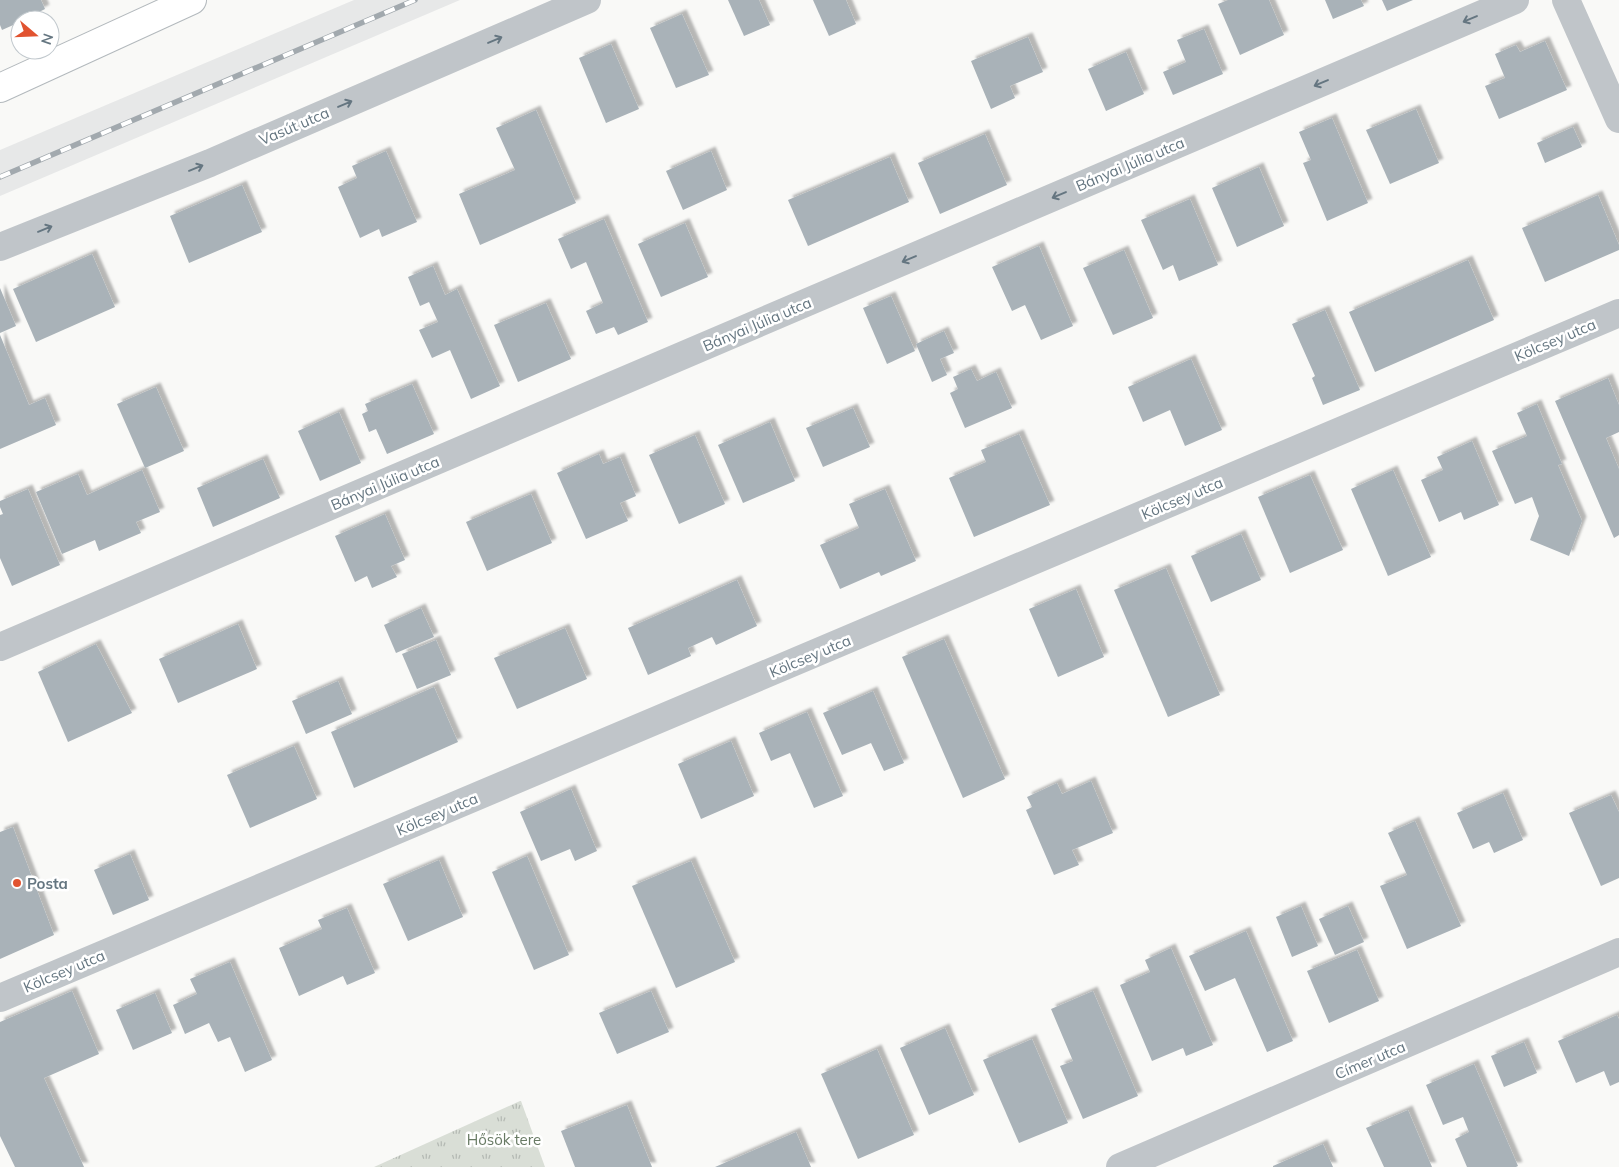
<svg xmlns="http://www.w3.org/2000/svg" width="1619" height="1167" font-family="Mulish,sans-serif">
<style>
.built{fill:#e7e8e8}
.park{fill:url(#park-tufts)}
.building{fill:#a9b2b8;filter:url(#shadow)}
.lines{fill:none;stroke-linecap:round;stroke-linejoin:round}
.secondary-casing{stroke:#b3b9bd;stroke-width:30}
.minor{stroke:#c0c5c9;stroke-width:28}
.tertiary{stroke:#c0c5c9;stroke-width:28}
.secondary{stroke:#fff;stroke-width:28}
.rail-casing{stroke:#a2a9ae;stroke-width:5.5}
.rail{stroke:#fff;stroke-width:4;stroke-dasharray:11;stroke-linecap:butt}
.oneway{stroke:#657681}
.poi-dot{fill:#e15330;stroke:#fff;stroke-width:2}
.labels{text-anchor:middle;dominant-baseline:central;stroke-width:5;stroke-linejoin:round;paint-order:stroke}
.street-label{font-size:15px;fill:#657681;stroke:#fff}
.poi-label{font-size:15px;font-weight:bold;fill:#657681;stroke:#fff;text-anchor:start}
.park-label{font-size:15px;fill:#687a64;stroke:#fff}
</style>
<defs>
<pattern id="park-tufts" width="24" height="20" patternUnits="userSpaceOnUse" patternTransform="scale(1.25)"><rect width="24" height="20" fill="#d9ded6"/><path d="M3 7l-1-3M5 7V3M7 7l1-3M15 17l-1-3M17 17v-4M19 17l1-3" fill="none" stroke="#b4b9b3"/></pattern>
<filter id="shadow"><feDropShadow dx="4.5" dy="-4.5" stdDeviation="1" flood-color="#0004"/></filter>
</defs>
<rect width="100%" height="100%" fill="#f9f9f7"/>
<path class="built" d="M354 0H460L0 196V150Z"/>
<path class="park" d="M521 1101 545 1167H374L520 1101Z"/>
<g class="building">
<path d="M0 0H41L45 9 23 20H20V22L2 30 0 25Z"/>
<path d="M728 0H759L770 25 744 36Z"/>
<path d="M813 0H846L856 24 829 36Z"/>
<path d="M1228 0H1269L1284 35 1240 55 1218 4Z"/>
<path d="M1325 0H1361L1364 6 1333 19Z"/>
<path d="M1382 0H1413L1387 11Z"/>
<path d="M682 14 709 75 676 88 650 28Z"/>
<path d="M1204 29 1223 74 1173 95 1163 72 1186 62 1177 40Z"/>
<path d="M1028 37 1043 72 1010 86 1015 98 991 109 971 61Z"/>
<path d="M1545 41 1567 90 1499 119 1485 86 1505 78 1495 54 1516 45 1520 52Z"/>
<path d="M611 44 639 109 606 123 579 58Z"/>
<path d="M1126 52 1144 94 1106 111 1088 69Z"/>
<path d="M1416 109 1439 163 1390 184 1366 130Z"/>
<path d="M536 110 576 203 480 245 459 194 515 170 496 128Z"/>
<path d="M1332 118 1368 203 1327 221 1303 163 1311 160 1299 132Z"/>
<path d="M1573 127 1582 147 1545 163 1537 143Z"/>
<path d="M985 134 1007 185 940 214 918 163Z"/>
<path d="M386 151 417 222 382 237 379 229 360 238 338 187 357 178 352 166Z"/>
<path d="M711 151 727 190 683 210 666 171Z"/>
<path d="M890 157 909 202 808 246 788 200Z"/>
<path d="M1259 167 1284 226 1237 247 1212 188Z"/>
<path d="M242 185 262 232 189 263 170 216Z"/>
<path d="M1598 195 1619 245V250L1545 282 1522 228Z"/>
<path d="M1190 199 1218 265 1179 281 1173 265 1163 270 1141 220Z"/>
<path d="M604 219 648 322 618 335 614 327 596 334 586 311 603 303 586 262 571 269 558 239Z"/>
<path d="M685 223 708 277 661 297 638 244Z"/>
<path d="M1039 246 1073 326 1041 340 1025 305 1012 311 992 267Z"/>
<path d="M1124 250 1153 318 1113 335 1083 268Z"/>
<path d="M92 254 115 307 36 342 13 289Z"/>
<path d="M1468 260 1494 320 1375 372 1349 312Z"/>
<path d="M433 266 445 295 457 289 500 386 471 399 450 350 432 358 419 330 438 322 429 302 420 306 408 277Z"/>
<path d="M0 288 16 326 0 333Z"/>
<path d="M891 296 915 351 887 364 863 308Z"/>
<path d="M546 303 571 359 518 382 494 325Z"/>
<path d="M1325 310 1360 390 1323 405 1312 378 1315 376 1292 324Z"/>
<path d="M944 331 954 353 940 359 947 375 932 382 916 344Z"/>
<path d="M0 335 29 405 45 398 56 425 0 449Z"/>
<path d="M1191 359 1222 430 1185 446 1170 410 1143 422 1128 387Z"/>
<path d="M971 369 977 381 996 372 1012 408 965 428 950 393 958 389 953 377Z"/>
<path d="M1608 378 1619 405V432L1606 438 1619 469V535L1614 538 1555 401Z"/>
<path d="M412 384 434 434 387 454 376 429 369 432 362 414 368 411 365 404Z"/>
<path d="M156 387 184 451 145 468 117 404Z"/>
<path d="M1537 404 1562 464 1558 465 1582 521 1569 556 1530 540 1539 516 1532 497 1515 504 1492 451 1527 436 1517 413Z"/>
<path d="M853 408 870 447 823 467 806 428Z"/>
<path d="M339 412 361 463 320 481 298 431Z"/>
<path d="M770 422 795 481 743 503 718 445Z"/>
<path d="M1019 434 1050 505 974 537 949 478 986 462 981 450Z"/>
<path d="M695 435 725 504 679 524 649 455Z"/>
<path d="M1472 441 1499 505 1464 520 1461 512 1439 522 1421 480 1443 470 1437 457Z"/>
<path d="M599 454 603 464 620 457 636 496 620 503 628 521 586 539 557 473Z"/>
<path d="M263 459 280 498 213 527 197 488Z"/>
<path d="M142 470 160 512 136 522 141 533 99 551 95 540 62 554 36 492 78 474 87 495Z"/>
<path d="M1393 470 1431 557 1388 576 1351 489Z"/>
<path d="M1310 475 1343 550 1290 573 1258 497Z"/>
<path d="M28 489 60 565 12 586 0 558V515L3 514 0 507V501Z"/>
<path d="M885 489 916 561 881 576 879 572 840 589 820 545 859 528 849 504Z"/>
<path d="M531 494 552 543 487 571 466 522Z"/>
<path d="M385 514 405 560 391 566 397 577 372 588 367 576 355 582 335 536Z"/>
<path d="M1241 534 1261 580 1211 602 1191 556Z"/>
<path d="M1166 568 1220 695 1168 717 1114 590Z"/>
<path d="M737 580 757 626 716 645 712 637 688 648 691 656 648 675 628 628Z"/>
<path d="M1076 589 1104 657 1058 677 1029 609Z"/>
<path d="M421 608 434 637 396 653 384 625Z"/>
<path d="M238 624 257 669 178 703 159 659Z"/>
<path d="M565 628 587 679 517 709 494 658Z"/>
<path d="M944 639 1005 779 963 798 902 657Z"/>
<path d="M436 640 451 675 417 689 402 654Z"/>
<path d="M96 644 132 713 68 742 38 672Z"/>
<path d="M338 681 352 714 306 734 292 701Z"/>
<path d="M434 687 458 742 354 788 331 732Z"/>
<path d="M873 691 904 763 884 771 871 743 842 755 823 713Z"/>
<path d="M807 712 843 796 814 808 790 753 771 761 759 733Z"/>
<path d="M731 741 754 796 701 819 678 764Z"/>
<path d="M294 746 317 799 250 828 227 775Z"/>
<path d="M1091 781 1113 833 1072 850 1079 865 1054 875 1026 810 1032 807 1027 797 1057 783 1062 794Z"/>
<path d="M571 789 597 851 575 861 570 849 541 861 520 812Z"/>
<path d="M1503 793 1523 840 1494 853 1489 842 1473 849 1457 813Z"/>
<path d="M1611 795 1619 812V878L1601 886 1569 813Z"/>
<path d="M1415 821 1461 926 1407 949 1380 886 1407 875 1388 833Z"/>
<path d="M13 827 54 935 0 959V832Z"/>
<path d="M130 854 149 900 113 915 94 870Z"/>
<path d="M527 856 569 955 534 970 492 872Z"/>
<path d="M439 860 463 917 408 941 383 884Z"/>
<path d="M691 861 735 962 676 988 632 886Z"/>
<path d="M1301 906 1318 946 1292 957 1276 917Z"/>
<path d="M1348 906 1364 942 1335 955 1319 919Z"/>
<path d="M347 908 375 973 347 985 343 976 299 996 279 948 322 929 318 920Z"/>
<path d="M1246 931 1293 1041 1267 1052 1235 978 1205 991 1189 956Z"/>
<path d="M1171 948 1213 1045 1186 1056 1183 1048 1152 1061 1120 985 1150 972 1145 960Z"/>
<path d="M1357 950 1379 1001 1329 1023 1307 971Z"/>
<path d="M230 962 272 1060 245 1072 230 1037 218 1042 209 1023 185 1034 173 1005 197 994 190 979Z"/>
<path d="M72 991 99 1054 44 1078 84 1167H15L0 1136V1022Z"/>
<path d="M651 991 669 1032 617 1054 599 1013Z"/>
<path d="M1093 991 1138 1096 1083 1119 1060 1066 1073 1061 1051 1009Z"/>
<path d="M155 993 172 1033 133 1050 116 1010Z"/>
<path d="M1617 1015 1619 1019V1082L1610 1086 1604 1071 1576 1083 1558 1041Z"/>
<path d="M945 1028 974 1095 929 1115 900 1048Z"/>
<path d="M1032 1039 1068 1123 1019 1143 983 1060Z"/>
<path d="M1524 1042 1537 1073 1504 1087 1491 1056Z"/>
<path d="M877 1049 914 1135 858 1159 821 1074Z"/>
<path d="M1474 1064 1518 1166 1516 1167H1467L1455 1139 1469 1132 1463 1117 1443 1125 1426 1085Z"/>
<path d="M627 1105 652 1167H575L561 1131Z"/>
<path d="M1408 1110 1432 1167H1384L1366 1128Z"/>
<path d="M796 1132 811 1167H715Z"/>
<path d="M1323 1144 1333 1167H1273V1166Z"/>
</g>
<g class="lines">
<g class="secondary-casing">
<path id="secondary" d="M0 88 192 0"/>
</g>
<g class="minor">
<path d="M1566 0 1619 119"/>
<path d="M0 647 1515 0"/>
<path d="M0 998 1619 313"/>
<path d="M1120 1167 1619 952"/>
</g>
<path class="tertiary" d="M0 247 210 163 587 0"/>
<use href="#secondary" class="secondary"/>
<g class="rail-casing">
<path id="rail" d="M0 177 415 0"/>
</g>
<use href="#rail" class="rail"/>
</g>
<defs><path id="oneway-shaft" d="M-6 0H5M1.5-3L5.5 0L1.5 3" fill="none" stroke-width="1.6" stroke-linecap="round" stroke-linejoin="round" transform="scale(1.25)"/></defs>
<g class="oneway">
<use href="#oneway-shaft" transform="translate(1470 19) rotate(157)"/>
<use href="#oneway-shaft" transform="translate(495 40) rotate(-23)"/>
<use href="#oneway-shaft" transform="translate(1321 83) rotate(157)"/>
<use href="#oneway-shaft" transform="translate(345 104) rotate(-23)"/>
<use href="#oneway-shaft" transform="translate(196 168) rotate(-22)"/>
<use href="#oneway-shaft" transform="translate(1059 195) rotate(157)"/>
<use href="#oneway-shaft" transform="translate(45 229) rotate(-22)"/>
<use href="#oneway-shaft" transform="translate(909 259) rotate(157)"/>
</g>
<circle class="poi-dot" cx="17" cy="883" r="5"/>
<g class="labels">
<g class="street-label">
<text transform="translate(294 126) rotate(-23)">Vasút utca</text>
<text transform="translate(1130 164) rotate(-23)">Bányai Júlia utca</text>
<text transform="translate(757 324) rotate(-23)">Bányai Júlia utca</text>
<text transform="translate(1555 340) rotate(-23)">Kölcsey utca</text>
<text transform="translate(385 483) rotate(-23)">Bányai Júlia utca</text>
<text transform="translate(1182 498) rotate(-23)">Kölcsey utca</text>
<text transform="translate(810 656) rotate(-23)">Kölcsey utca</text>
<text transform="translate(437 814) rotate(-23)">Kölcsey utca</text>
<text transform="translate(64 971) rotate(-23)">Kölcsey utca</text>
<text transform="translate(1370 1060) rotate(-23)">Címer utca</text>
</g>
<g class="poi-label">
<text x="27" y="883">Posta</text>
</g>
<g class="park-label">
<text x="504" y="1139">Hősök tere</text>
</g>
</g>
<g transform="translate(35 35) rotate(109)"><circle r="24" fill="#ffffff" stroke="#c1c8cd"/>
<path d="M0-4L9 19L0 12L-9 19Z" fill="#e15330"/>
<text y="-8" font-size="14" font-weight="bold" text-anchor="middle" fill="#657681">N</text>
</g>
</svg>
